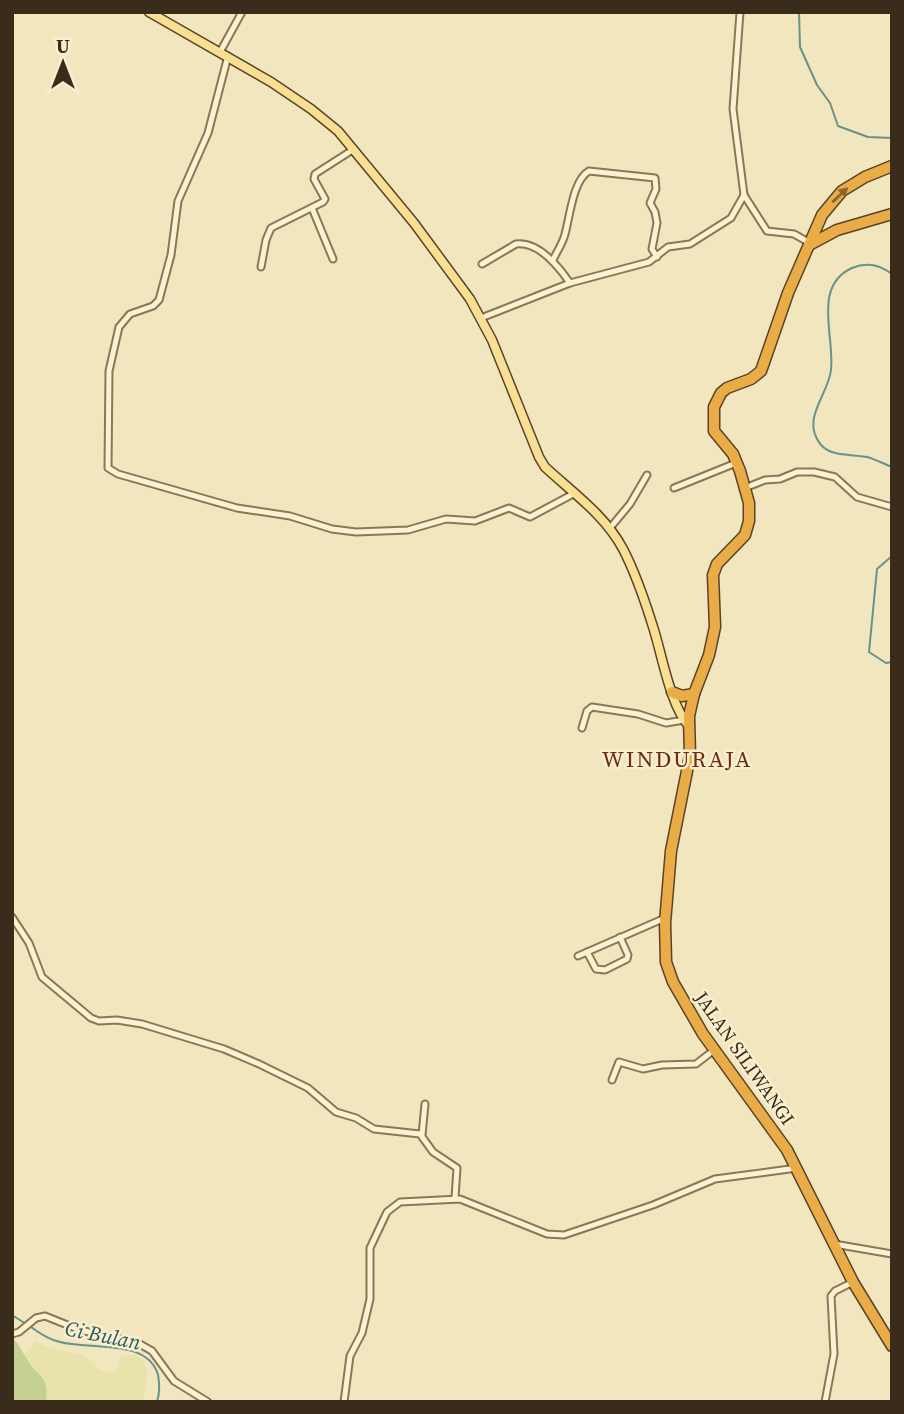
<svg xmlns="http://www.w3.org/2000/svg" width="904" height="1414" font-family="'Source Serif 4',serif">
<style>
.farmland{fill:#e8e2ab}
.green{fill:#c5d191}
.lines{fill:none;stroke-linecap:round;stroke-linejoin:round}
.stream{stroke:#68928a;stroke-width:2}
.street-casing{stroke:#8c7655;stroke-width:9}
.primary-casing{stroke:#59432a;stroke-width:11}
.highway-casing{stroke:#59432a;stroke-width:13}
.street{stroke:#fcf2d2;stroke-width:5}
.primary{stroke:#f9df92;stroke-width:8}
.highway{stroke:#eaac46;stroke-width:10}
.oneway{fill:#89662e}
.labels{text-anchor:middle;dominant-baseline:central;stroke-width:5;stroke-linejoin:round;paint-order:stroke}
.street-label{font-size:19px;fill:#3a2c1b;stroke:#f9efce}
.water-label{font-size:21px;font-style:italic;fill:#295b5b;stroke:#f9efce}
.quarter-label{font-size:23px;letter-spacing:2px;fill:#6b2d16;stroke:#f9efce}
</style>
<rect width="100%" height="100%" fill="#f2e6be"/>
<path class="farmland" d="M35 1341 47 1347 85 1356 99 1370 110 1372 116 1370 121 1357 134 1354 144 1362 147 1373 143 1402H46L47 1397 35 1367 29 1363 25 1354Z"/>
<path class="green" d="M15 1340C20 1347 24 1354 28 1361 38 1377 50 1376 46 1402H12V1341Z"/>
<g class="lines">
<g class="stream">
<path d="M799 12 800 47 817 85 830 103 838 126 868 137 892 138"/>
<path d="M892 274C880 265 866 262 852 268 812 286 835 337 831 370 828 396 800 419 821 445 832 457 852 454 867 457 875 459 884 464 892 467"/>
<path d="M892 556 877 569 869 652 886 663 892 662"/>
<path d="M12 1315 26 1324"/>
<path d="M31 1327C39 1333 50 1340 60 1342 89 1350 148 1338 158 1375 160 1385 160 1392 157 1402"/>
</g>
<g class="street-casing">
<g id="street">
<path d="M740 12 733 109 744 195"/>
<path d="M220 52 242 12"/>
<path d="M228 56 208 133 178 201 171 255 159 300 153 306 130 314 119 327 109 371 108 468 118 474 237 508 290 516 332 529 356 532 408 530 446 519 475 521 509 508 530 517 575 493"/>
<path d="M312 208 333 259"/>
<path d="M553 260C557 251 563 243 565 234 570 216 573 180 589 171L655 178 656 189 650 203 655 212 657 223 652 249 657 257"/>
<path d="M482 264 516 244C538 241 559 267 570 283"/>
<path d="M261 267 266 240 271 228 323 202 325 199 314 179 315 174 354 149"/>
<path d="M481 318 570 283 649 262 668 247 690 244 731 218 744 195 767 231 794 234 810 243"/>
<path d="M674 488 736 463"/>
<path d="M745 488 765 480 780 479 797 472H814L835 477 857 497 892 507"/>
<path d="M610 528 630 504 647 475"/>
<path d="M582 728 587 711 592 707 638 714 666 723 684 720"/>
<path d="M12 917 29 943 42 977 91 1018 99 1021 117 1020 142 1024 224 1049 259 1064 308 1088 336 1112 356 1118 374 1129 420 1134 433 1152 457 1168 455 1198"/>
<path d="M587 952 596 969 605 970 627 959 628 955 620 937"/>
<path d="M578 956 665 918"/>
<path d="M612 1080 619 1062 643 1069 662 1065 696 1064 714 1050"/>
<path d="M422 1135 425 1104"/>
<path d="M834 1244 892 1254"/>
<path d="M12 1334 19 1332 36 1318 45 1316 80 1330 138 1343 152 1351 174 1381 208 1402"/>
<path d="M344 1402 350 1356 362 1333 370 1299V1248L387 1212 400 1202 460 1199 547 1234 564 1235 653 1205 715 1179 797 1168"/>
<path d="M825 1402 834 1354 831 1296 835 1291 853 1282"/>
</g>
</g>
<g class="primary-casing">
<path id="primary" d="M149 12 271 82 311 109 338 131 414 223 470 299 492 340 539 457 545 467C573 493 605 515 623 549 636 574 646 604 654 630 662 656 671 707 689 726"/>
</g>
<g class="highway-casing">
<g id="highway">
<path d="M892 166 865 177 842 191 822 215 788 293 761 371 751 379 727 388 721 393 714 407V431L733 454 740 471 749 503V521L745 535 717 564 713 575 715 627 709 655 694 694 689 716 690 756 671 851 665 923 666 962 673 982 703 1034 787 1150 853 1282 892 1346"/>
<path d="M809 245 837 230 892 214"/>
<path d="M672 692 682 696 694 694"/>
</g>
</g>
<use href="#street" class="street"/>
<use href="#primary" class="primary"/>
<use href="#highway" class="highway"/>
</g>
<defs><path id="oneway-solid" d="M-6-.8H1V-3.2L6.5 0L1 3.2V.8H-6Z" transform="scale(1.75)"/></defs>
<use class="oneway" href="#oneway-solid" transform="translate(840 195) rotate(-43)"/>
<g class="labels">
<g class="street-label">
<text transform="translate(745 1058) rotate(55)">JALAN SILIWANGI</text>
</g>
<g class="water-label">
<text transform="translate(103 1335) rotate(11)">Ci Bulan</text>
</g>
<g class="quarter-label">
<text x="677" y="759">WINDURAJA</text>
</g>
</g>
<rect width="904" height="1414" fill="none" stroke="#3a2c1b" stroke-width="28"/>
<g transform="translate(63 63)" stroke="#f9efce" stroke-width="5" paint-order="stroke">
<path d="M0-5L12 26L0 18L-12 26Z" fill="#3a2c1b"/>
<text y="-10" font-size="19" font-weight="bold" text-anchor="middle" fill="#3a2c1b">U</text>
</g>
</svg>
